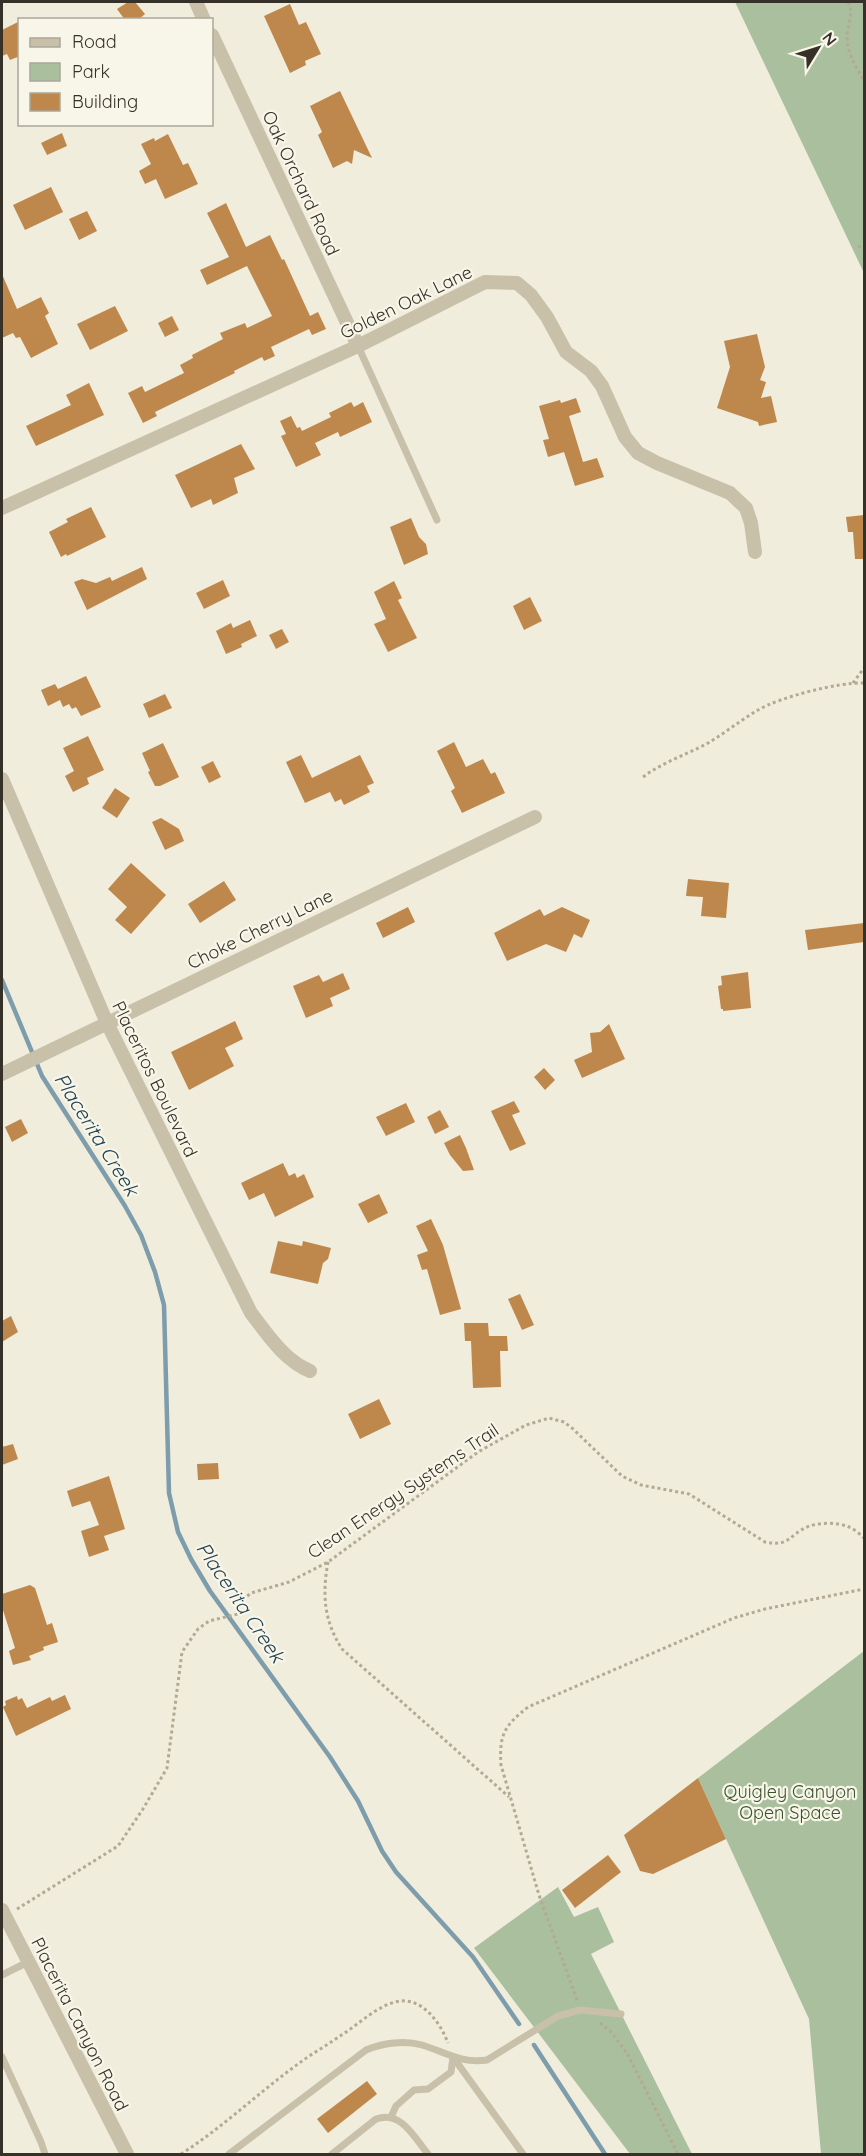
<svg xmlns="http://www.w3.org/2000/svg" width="866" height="2156" font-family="Quicksand,sans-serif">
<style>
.green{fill:#aabf9d}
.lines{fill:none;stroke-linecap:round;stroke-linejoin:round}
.stream{stroke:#7d9cac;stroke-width:4.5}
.building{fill:#be884d}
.path{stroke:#b3aa93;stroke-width:3;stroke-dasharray:3 3;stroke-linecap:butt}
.lane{stroke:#c8c0a9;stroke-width:7}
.street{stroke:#c8c0a9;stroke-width:14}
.labels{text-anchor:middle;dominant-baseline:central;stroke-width:4.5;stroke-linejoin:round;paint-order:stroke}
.street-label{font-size:18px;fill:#353028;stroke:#f8f6e8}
.park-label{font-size:18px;fill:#3a522e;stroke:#f8f6e8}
.water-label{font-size:20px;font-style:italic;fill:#214254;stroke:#f8f6e8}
</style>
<rect width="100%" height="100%" fill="#f0eddc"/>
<g class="green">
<path d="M735 2H864V273Z"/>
<path d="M864 1651V2154H821L809 2019 698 1778Z"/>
<path d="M558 1887 574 1917 598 1907 614 1942 591 1954 692 2154H630L474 1948Z"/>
</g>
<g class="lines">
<g class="stream">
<path d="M2 980 42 1076 125 1206 141 1235 155 1272 164 1305 169 1493 178 1532 191 1559 210 1591 330 1757 358 1801 382 1851 396 1872 473 1957 519 2024"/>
<path d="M534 2045 605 2154"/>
</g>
</g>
<g class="building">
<path d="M128 2H135L145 14 138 20H125L117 9Z"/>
<path d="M290 4 299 25 306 22 321 54 305 61 306 65 290 73 264 16Z"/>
<path d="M20 21V56L10 60 7 54 2 56V30Z"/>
<path d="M340 91 372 158 354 150 352 164 347 161 333 168 318 135 322 132 310 106Z"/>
<path d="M62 133 67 146 47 155 41 143Z"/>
<path d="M168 134 183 165 188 163 198 184 165 199 156 179 145 184 139 171 151 164 141 144 154 138 155 141Z"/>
<path d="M51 187 63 212 25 230 13 205Z"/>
<path d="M226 203 246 247 270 235 282 260 284 259 310 316 318 312 326 329 312 335 309 329 271 347 275 356 264 361 262 357 234 371 235 373 155 412 157 416 143 423 128 393 142 386 145 392 184 373 180 365 193 358 192 355 223 339 220 333 245 323 247 328 272 316 247 266 207 285 200 270 229 257 207 213Z"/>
<path d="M87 211 97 231 79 240 69 219Z"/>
<path d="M2 274 17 309 41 297 49 313 45 316 58 344 31 358 20 337 16 338 13 333 2 338Z"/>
<path d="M115 306 128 331 90 350 77 324Z"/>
<path d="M172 316 179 330 165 337 158 323Z"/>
<path d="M757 334 765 367 760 380 766 382 761 398 771 396 777 422 759 426 758 422 717 408 730 367 724 341Z"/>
<path d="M89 383 104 415 36 446 26 426 71 405 66 395Z"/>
<path d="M576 398 581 412 569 416 583 462 597 458 604 477 575 486 564 452 548 457 543 440 549 439 539 406 560 400 561 403Z"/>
<path d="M351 402 354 407 363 402 372 422 340 437 338 432 315 443 321 455 296 467 281 436 286 434 280 421 291 416 297 428 300 427 302 431 331 417 329 413Z"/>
<path d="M241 444 255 469 234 478 238 493 213 505 211 499 191 508 175 475Z"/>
<path d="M91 507 106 537 67 556 66 554 61 557 49 532 68 522 66 519Z"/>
<path d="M864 515V559H855L853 532H848L846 517Z"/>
<path d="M411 518 419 537 426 544 428 554 404 565 390 527Z"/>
<path d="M142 567 147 579 87 610 74 582 82 579 96 583 110 577 112 581Z"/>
<path d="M223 580 230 596 204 609 196 593Z"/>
<path d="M394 581 402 598 398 600 417 638 388 652 374 624 386 619 374 592Z"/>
<path d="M530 597 542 621 524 630 513 606Z"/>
<path d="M250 620 257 636 241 644 242 647 226 654 216 631 231 623 233 628Z"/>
<path d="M282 629 289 642 276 649 269 635Z"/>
<path d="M86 676 101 707 81 716 76 707 72 709 69 704 63 707 60 700 48 706 41 690 55 684 58 689Z"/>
<path d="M165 694 172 708 149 718 143 704Z"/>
<path d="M88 736 104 770 87 778 89 784 73 792 65 776 74 771 63 748Z"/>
<path d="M454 742 466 767 483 759 491 774 495 772 505 793 462 813 451 791 455 788 437 751Z"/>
<path d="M163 743 179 777 160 786H155L148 772 150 771 142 753Z"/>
<path d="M301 755 312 778 360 755 374 783 367 786 370 792 344 805 341 799 335 802 330 792 305 803 286 762Z"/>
<path d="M213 761 221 777 209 783 201 767Z"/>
<path d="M115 788 130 798 117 818 102 808Z"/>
<path d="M161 818 179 829 184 841 165 850 152 822Z"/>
<path d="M131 863 166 895 131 934 115 920 127 907 108 889Z"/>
<path d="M688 879 729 883 726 918 701 916 703 897 686 896Z"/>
<path d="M224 881 236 900 200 923 188 904Z"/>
<path d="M408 907 415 922 383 938 376 923Z"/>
<path d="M562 907 590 920 582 938 574 934 566 952 546 944 507 961 494 933 540 909 544 916Z"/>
<path d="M864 923V942L808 950 805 930Z"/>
<path d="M748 972 751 1008 723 1011V1009H721L718 986 722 985 721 976Z"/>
<path d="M343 973 350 989 330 998 333 1006 306 1018 293 986 319 975 323 982Z"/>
<path d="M235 1021 243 1039 225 1048 234 1066 189 1090 171 1052Z"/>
<path d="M609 1024 625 1059 582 1078 574 1060 592 1052 590 1033 600 1032Z"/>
<path d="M544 1068 555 1080 545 1090 534 1077Z"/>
<path d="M514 1101 520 1112 512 1115 526 1144 510 1151 491 1111Z"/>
<path d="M406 1103 415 1122 386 1136 376 1117Z"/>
<path d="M440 1110 449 1127 435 1134 427 1117Z"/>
<path d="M21 1119 28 1133 12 1142 5 1127Z"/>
<path d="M460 1135 466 1148 474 1170 463 1171 450 1155 444 1143Z"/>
<path d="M283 1163 289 1176 295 1173 297 1178 304 1174 314 1197 275 1217 264 1193 249 1200 241 1183Z"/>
<path d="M379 1194 388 1213 368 1223 358 1204Z"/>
<path d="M431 1219 443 1245 461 1309 440 1315 427 1269 422 1270 417 1255 428 1251 416 1226Z"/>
<path d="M278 1241 302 1246 303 1241 331 1248 328 1259 323 1263 318 1284 270 1273Z"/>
<path d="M520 1294 534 1325 522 1330 508 1299Z"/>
<path d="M11 1316 18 1332 2 1342V1321Z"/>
<path d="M464 1323H488L489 1336H507L508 1351H500L501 1387 473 1388 471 1341H465Z"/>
<path d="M379 1399 391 1424 360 1439 348 1414Z"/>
<path d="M13 1444 18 1459 2 1465V1447Z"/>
<path d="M218 1463 219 1479 198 1480 197 1464Z"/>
<path d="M109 1476 125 1529 104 1536 109 1550 89 1557 81 1531 99 1525 90 1501 72 1507 67 1491Z"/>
<path d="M30 1585 35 1588 47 1625 52 1623 58 1642 43 1647 44 1650 29 1656 31 1660 13 1665 9 1651 15 1648 2 1607V1594Z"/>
<path d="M65 1695 71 1709 16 1736 3 1707 6 1705 5 1701 17 1696 18 1700 22 1698 27 1708 50 1697 52 1701Z"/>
<path d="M698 1778 726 1839 653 1874 640 1871 624 1835Z"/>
<path d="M608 1855 621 1872 575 1908 562 1890Z"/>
<path d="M367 2081 377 2094 328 2133 317 2119Z"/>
</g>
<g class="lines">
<g class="path">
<path d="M848 2C854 13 848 23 847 35 846 51 856 67 864 81"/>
<path d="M858 247 864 246"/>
<path d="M853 683 864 668"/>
<path d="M643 777C663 762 686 755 708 743 725 733 741 720 758 710 780 697 839 682 864 683"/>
<path d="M328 1562C322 1595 324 1621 342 1649L509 1797"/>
<path d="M17 1909 118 1846 143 1809 167 1768 182 1652 198 1629 209 1621 238 1614 245 1598 251 1593 289 1582 328 1562 478 1452 526 1425 549 1418 564 1422 572 1428 622 1476 641 1485 689 1494 765 1542C790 1547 789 1535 807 1527 819 1522 838 1522 849 1527 854 1529 860 1534 864 1538"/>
<path d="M577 2000 539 1895 501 1765C499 1735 504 1726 528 1707L734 1618 765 1609 864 1589"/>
<path d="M600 2023 610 2031 627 2053 678 2154"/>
<path d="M181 2154C222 2128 258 2093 298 2064 311 2054 326 2046 340 2036 358 2025 374 2008 395 2002 421 1995 440 2022 448 2043"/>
</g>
<g class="lane">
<path d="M358 346 437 520"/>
<path d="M2 1975 28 1962"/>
<path d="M2 2057 41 2142 45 2154"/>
<path d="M453 2057 523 2154"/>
<path d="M391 2117 396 2106 414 2090 428 2089 451 2072 453 2057"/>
<path d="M229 2154 366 2050C383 2043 404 2040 422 2045 445 2052 462 2064 487 2060L558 2016 580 2010 621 2014"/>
<path d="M332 2154 376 2119C401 2110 414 2137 428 2154"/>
</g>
<g class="street">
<path d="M196 2 204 20"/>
<path d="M212 35 358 346"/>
<path d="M2 508 358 346 485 282 517 283 531 295 547 317 566 352 591 371 602 386 625 437 638 453 657 463 730 493 746 508 751 523 755 552"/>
<path d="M2 779 107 1023 251 1313C268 1335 284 1360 310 1371"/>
<path d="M2 1074 535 817"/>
<path d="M2 1910 127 2154"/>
</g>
</g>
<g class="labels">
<g class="street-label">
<text transform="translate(301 183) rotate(65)">Oak Orchard Road</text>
<text transform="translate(406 302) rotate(-26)">Golden Oak Lane</text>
<text transform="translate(260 929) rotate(-26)">Choke Cherry Lane</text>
<text transform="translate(155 1079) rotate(64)">Placeritos Boulevard</text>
<text transform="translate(403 1491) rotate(-34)">Clean Energy Systems Trail</text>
<text transform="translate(80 2024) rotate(63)">Placerita Canyon Road</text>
</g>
<g class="park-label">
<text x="790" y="1791">Quigley Canyon<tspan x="790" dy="21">Open Space</tspan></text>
</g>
<g class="water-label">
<text transform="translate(97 1134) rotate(58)">Placerita Creek</text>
<text transform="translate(241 1602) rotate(56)">Placerita Creek</text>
</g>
</g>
<rect width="866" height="2156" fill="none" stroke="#353028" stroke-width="6"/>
<rect x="18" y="18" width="195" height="108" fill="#f8f6e8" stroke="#aaa79b" stroke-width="1.5"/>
<rect x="30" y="38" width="30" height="9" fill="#c8c0a9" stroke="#aaa79b" stroke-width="1.5"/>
<text x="72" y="48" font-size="18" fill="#353028">Road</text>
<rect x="30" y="63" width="30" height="18" fill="#aabf9d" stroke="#aaa79b" stroke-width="1.5"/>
<text x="72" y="78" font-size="18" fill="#353028">Park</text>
<rect x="30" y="93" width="30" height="18" fill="#be884d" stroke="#aaa79b" stroke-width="1.5"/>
<text x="72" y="108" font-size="18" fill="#353028">Building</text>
<g transform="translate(818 48) rotate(52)" stroke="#f8f6e8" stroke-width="4.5" paint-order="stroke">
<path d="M0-4.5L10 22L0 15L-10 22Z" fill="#353028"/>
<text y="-9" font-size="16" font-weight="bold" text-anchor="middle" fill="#353028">N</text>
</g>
</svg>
